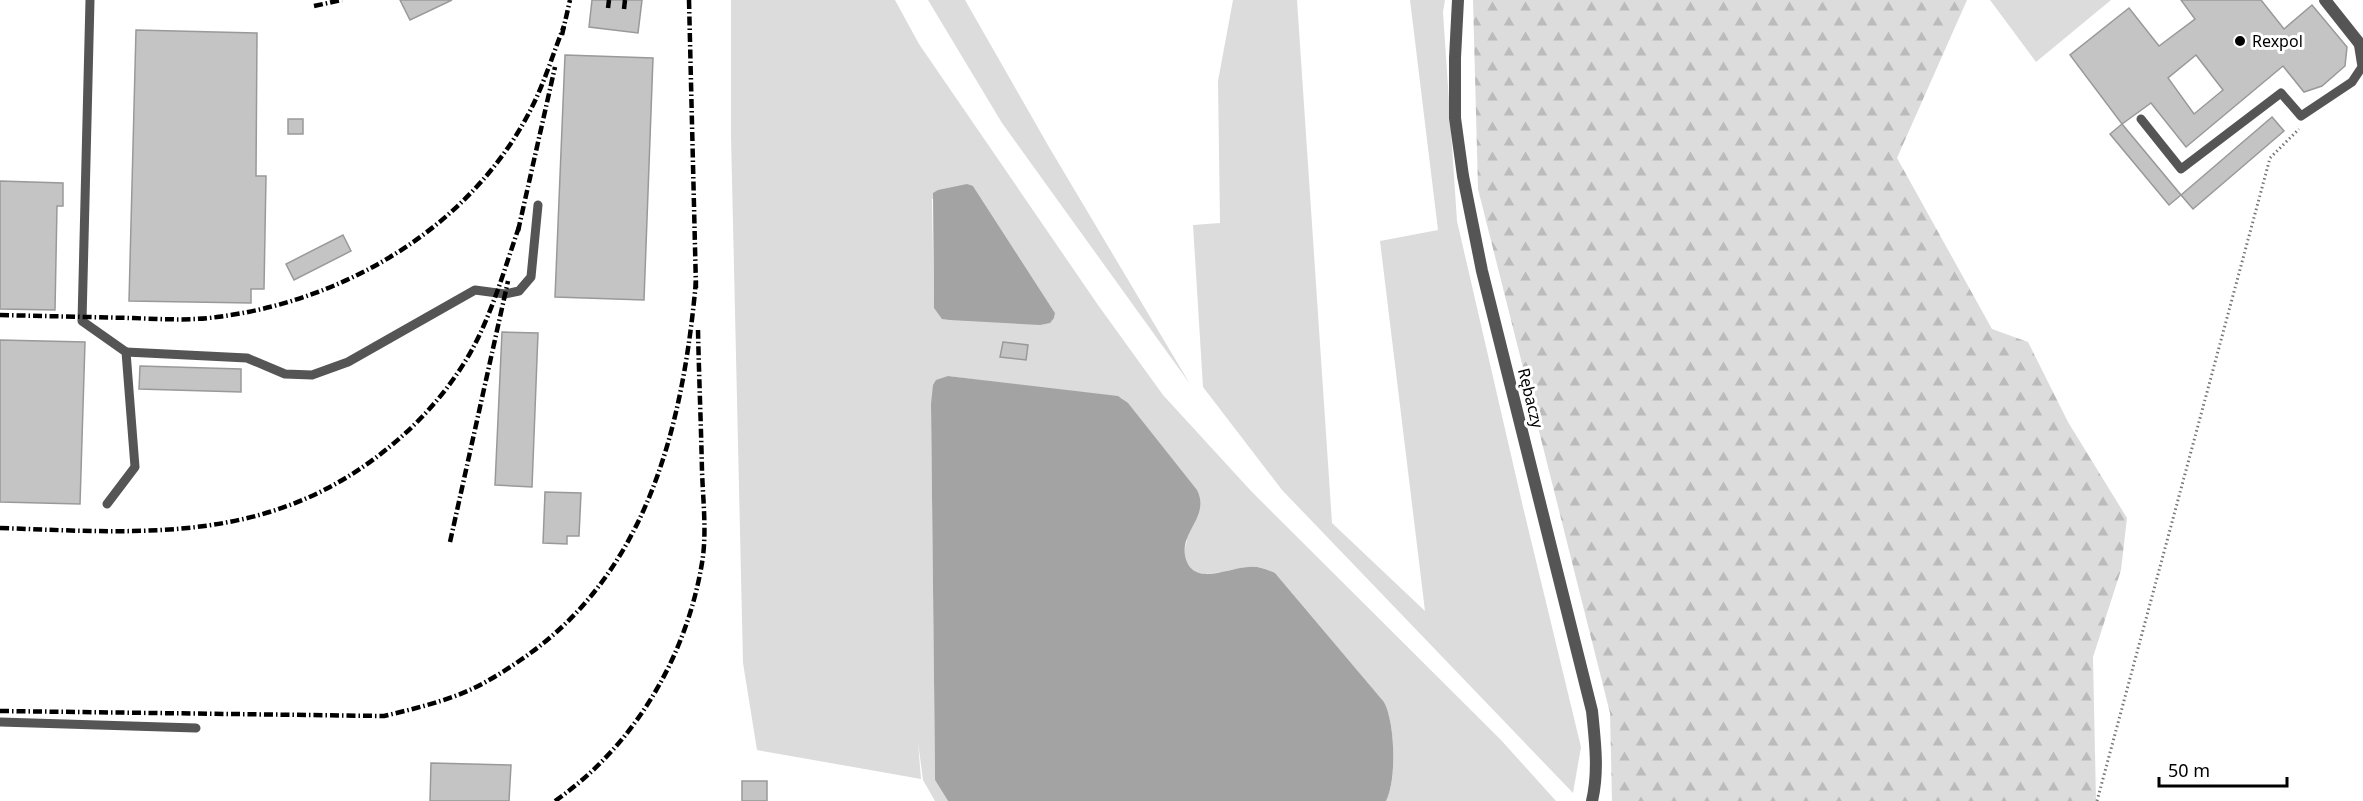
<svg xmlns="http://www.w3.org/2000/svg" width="2363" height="801" font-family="'Noto Sans',sans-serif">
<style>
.green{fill:#dcdcdc;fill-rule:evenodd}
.forest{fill:url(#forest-firs)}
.water{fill:#a3a3a3}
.building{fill:#c4c4c4;stroke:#999;stroke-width:1.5;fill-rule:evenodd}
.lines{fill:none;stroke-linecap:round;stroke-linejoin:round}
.path{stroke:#777;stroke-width:3;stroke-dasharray:1.5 3;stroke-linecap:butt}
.service{stroke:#555;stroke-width:9}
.minor{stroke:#555;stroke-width:12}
.tertiary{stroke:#555;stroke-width:12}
.rail{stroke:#000;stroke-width:4.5;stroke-dasharray:9 3 1.5 3;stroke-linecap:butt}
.poi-dot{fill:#000;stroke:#fff;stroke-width:2}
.labels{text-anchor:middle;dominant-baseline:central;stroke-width:6;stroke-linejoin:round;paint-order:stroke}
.poi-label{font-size:16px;fill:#000;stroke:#fff;text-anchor:start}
.street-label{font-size:16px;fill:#000;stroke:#fff}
</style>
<defs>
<pattern id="forest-firs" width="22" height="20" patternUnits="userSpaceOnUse" patternTransform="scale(1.5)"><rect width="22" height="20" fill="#dcdcdc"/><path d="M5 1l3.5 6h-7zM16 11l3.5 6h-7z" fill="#bbb"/></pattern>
</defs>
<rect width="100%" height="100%" fill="#fff"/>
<g class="green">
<path d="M731 0H895L919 44 1098 305 1163 395 1252 492 1501 740 1556 801H1386C1397 780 1395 723 1384 702L1275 573C1266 569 1258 566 1248 567 1230 568 1191 586 1186 559 1184 552 1184 548 1187 541L1122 398 948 376 931 404 935 772V780L948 801H935L923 780 918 742 921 779 757 750 743 663 731 136ZM973 186 1055 313 1054 318 934 308 932 199Z"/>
<path d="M928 0H965L1049 147 1190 384 1002 123Z"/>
<path d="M1233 0H1297L1332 523 1425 611 1380 241 1438 230 1410 0H1445L1443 12 1457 221 1523 507 1581 747 1573 793 1282 490 1203 387 1193 225 1220 223 1218 81Z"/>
<path d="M1990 0H2111L2036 62Z"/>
</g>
<path class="forest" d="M1473 0H1967L1897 158 1992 329 2028 342 2068 422 2127 518 2121 570 2093 657 2096 801H1612L1610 713 1478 189Z"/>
<g class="water">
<path d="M967 184 973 186 1055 313 1054 318 1050 323 1040 325 950 320 942 319 934 308 933 193 938 190Z"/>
<path d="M948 376 1118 396 1128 403 1197 490C1210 516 1181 531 1185 555 1191 588 1227 568 1248 567 1258 566 1266 569 1275 573L1384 702C1395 722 1397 780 1386 801H948L935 780V772L931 404 933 385 936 380Z"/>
</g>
<g class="building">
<path d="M400 0H452L410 20Z"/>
<path d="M592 0H642L638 33 589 27Z"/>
<path d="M2181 0H2261L2284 29 2312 5 2347 47 2345 66 2322 86 2304 92 2283 66 2186 147 2151 103 2122 124 2070 55 2129 8 2159 46 2195 19ZM2196 55 2223 90 2194 114 2168 78Z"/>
<path d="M136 30 257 33 256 176H266L264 289H251V303L129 301Z"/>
<path d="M565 55 653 58 644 300 555 297Z"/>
<path d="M2272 117 2284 131 2193 209 2181 195Z"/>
<rect x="288" y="119" width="15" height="15"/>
<path d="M2122 124 2181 195 2169 205 2110 134Z"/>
<path d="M0 181 63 183V206H57L55 310 0 309Z"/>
<path d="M343 235 351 251 294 280 286 264Z"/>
<path d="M502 332 538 333 532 487 495 485Z"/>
<path d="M0 340 85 342 80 504 0 502Z"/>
<path d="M1003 342 1028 345 1026 360 1000 357Z"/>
<path d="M140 366 241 369V392L139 389Z"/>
<path d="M545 492 581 493 579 536H567V544L543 543Z"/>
<path d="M431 763 511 765 509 801H430Z"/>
<rect x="742" y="781" width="25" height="20"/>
</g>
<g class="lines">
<path class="path" d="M2097 801 2270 158 2299 129"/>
<g class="service">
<path d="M90 0 82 321 126 352 135 467 107 504"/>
<path d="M2141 119 2181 169 2281 93 2301 116 2352 82 2362 67 2358 42"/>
<path d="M126 352 247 358 285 374 312 375 348 362 475 290 505 294 519 291 531 277 538 205"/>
<path d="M0 722 196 728"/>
</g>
<path class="minor" d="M2325 0 2363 48"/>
<path class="tertiary" d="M1458 0 1455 58V118L1463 176 1482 271 1592 711C1595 741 1599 771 1592 801"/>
<g class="rail">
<path d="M689 0 696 288"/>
<path d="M314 6 342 0"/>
<path d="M608 8 609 0"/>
<path d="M624 9 625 0"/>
<path d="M562 35 570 0"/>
<path d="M518 231 555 67"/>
<path d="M0 315C44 316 88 317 131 318 160 319 189 321 217 317 345 301 470 227 530 111 544 84 553 54 564 26"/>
<path d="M0 528C146 533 273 545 393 444 423 419 449 389 469 355 492 315 505 267 520 224"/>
<path d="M450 542 508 281"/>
<path d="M0 711 384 716C409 710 434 704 458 695 481 686 502 673 522 659 648 573 683 425 696 281"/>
<path d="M555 801C634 746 686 658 702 563 707 533 703 501 702 471 701 424 699 377 698 330"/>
</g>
</g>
<circle class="poi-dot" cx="2240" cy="41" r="6"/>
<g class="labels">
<g class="poi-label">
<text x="2252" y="41">Rexpol</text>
</g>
<g class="street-label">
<text transform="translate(1531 398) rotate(76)">Rębaczy</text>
</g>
</g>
<path d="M2159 777v9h128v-9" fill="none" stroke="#000000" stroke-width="3"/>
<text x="2168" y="777" font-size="18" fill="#000000" stroke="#ffffff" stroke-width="4.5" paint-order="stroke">50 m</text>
</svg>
